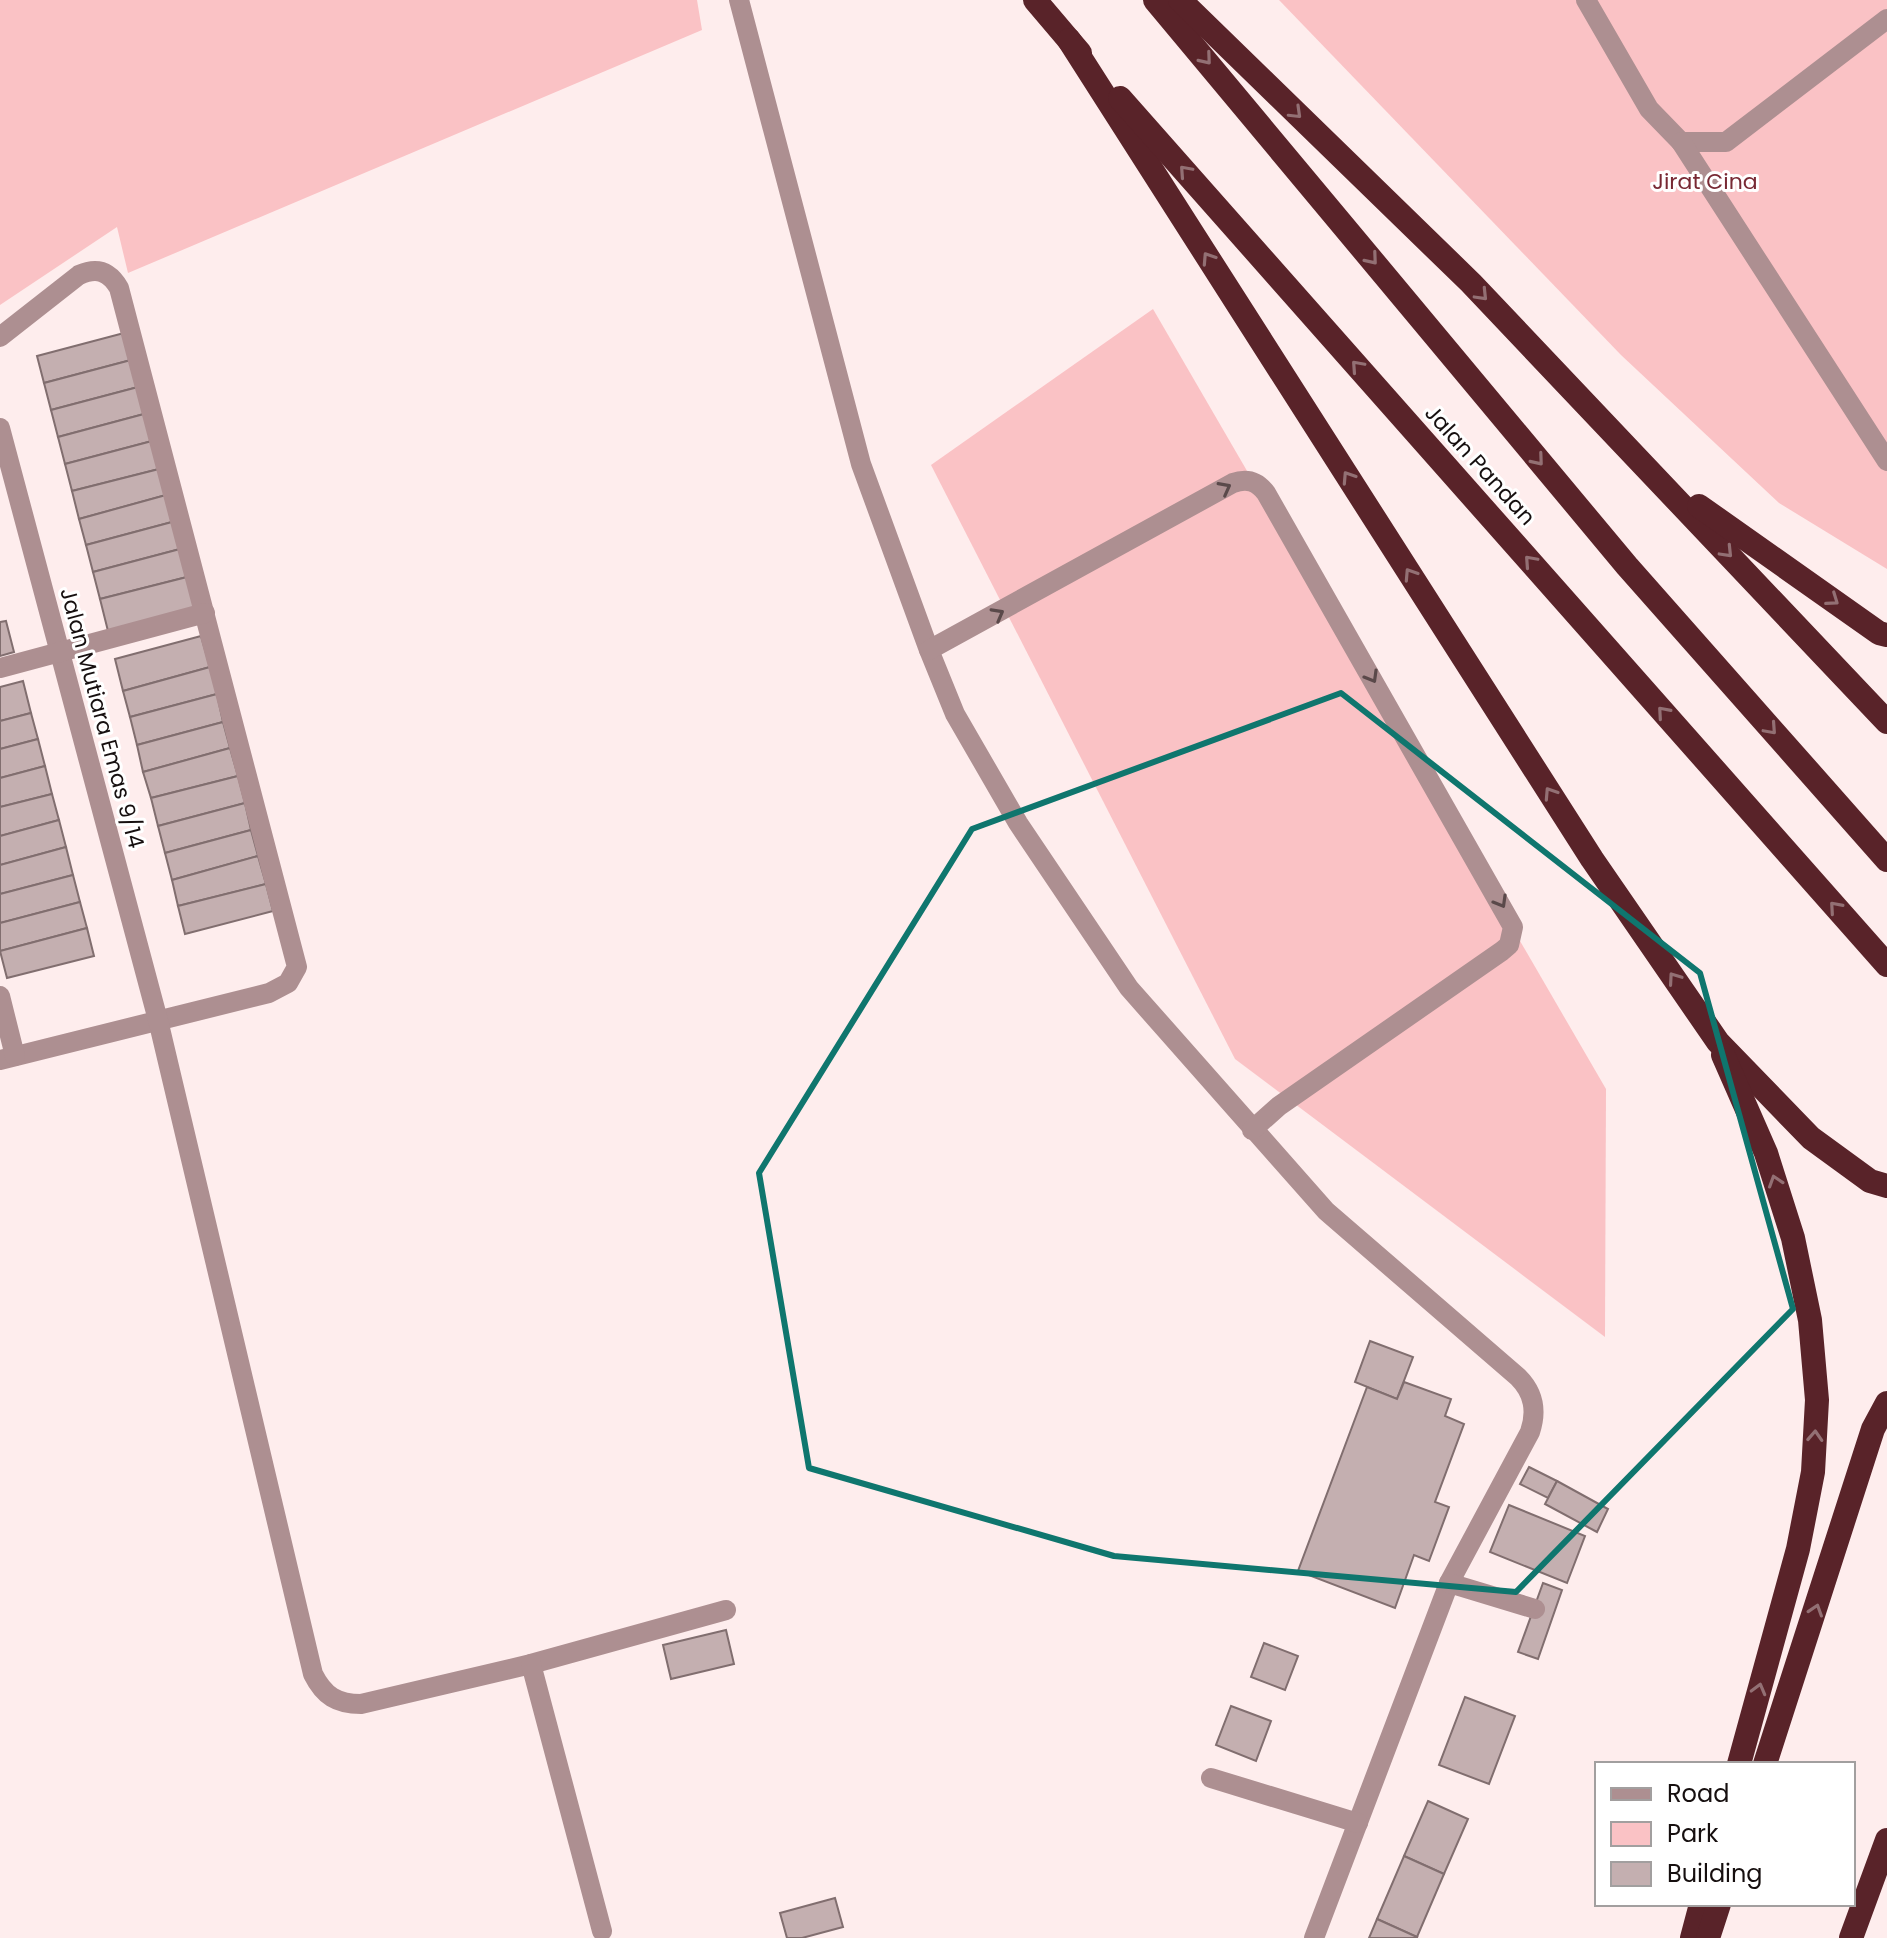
<svg xmlns="http://www.w3.org/2000/svg" width="1887" height="1938" font-family="Poppins,sans-serif">
<style>
.green{fill:#fac2c5}
.building{fill:#c4afb0;stroke:#816e6f;stroke-width:2}
.lines{fill:none;stroke-linecap:round;stroke-linejoin:round}
.minor{stroke:#ad8f91;stroke-width:20}
.highway{stroke:#592329;stroke-width:24}
.oneway{stroke:#937074}
.oneway2{stroke:#5a494a}
.marked{fill:none;stroke:#0f766e;stroke-width:6;stroke-linejoin:round}
.labels{text-anchor:middle;dominant-baseline:central;stroke-width:6;stroke-linejoin:round;paint-order:stroke}
.park-label{font-size:22px;fill:#782934;stroke:#fff}
.street-label{font-size:22px;fill:#160f0f;stroke:#fff}
</style>
<rect width="100%" height="100%" fill="#feeded"/>
<g class="green">
<path d="M0 0H697L702 30 128 273 117 227 0 305Z"/>
<path d="M1279 0H1887V569L1779 503 1621 355Z"/>
<path d="M1153 309 1606 1089 1605 1337 1235 1059 931 465Z"/>
</g>
<g class="building">
<path d="M124 333 131 360 44 383 37 356Z"/>
<path d="M131 360 138 387 51 410 44 383Z"/>
<path d="M138 387 144 414 58 437 51 410Z"/>
<path d="M144 414 152 441 65 464 58 437Z"/>
<path d="M152 441 159 469 72 491 65 464Z"/>
<path d="M159 469 166 495 79 519 72 491Z"/>
<path d="M166 495 172 522 86 545 79 519Z"/>
<path d="M172 522 180 549 93 572 86 545Z"/>
<path d="M180 549 187 577 100 599 93 572Z"/>
<path d="M187 577 195 608 108 631 100 599Z"/>
<path d="M6 621 14 652 0 656V622Z"/>
<path d="M201 636 210 667 123 691 115 659Z"/>
<path d="M210 667 217 694 130 717 123 691Z"/>
<path d="M23 681 31 713 0 721V687Z"/>
<path d="M217 694 223 722 137 745 130 717Z"/>
<path d="M31 713 38 739 0 749V721Z"/>
<path d="M223 722 230 748 143 772 137 745Z"/>
<path d="M38 739 45 766 0 778V749Z"/>
<path d="M230 748 238 776 151 798 143 772Z"/>
<path d="M45 766 52 794 0 807V778Z"/>
<path d="M238 776 245 803 158 826 151 798Z"/>
<path d="M52 794 59 820 0 836V807Z"/>
<path d="M245 803 251 830 165 853 158 826Z"/>
<path d="M59 820 66 847 0 865V836Z"/>
<path d="M251 830 258 856 172 880 165 853Z"/>
<path d="M66 847 73 875 0 894V865Z"/>
<path d="M258 856 266 884 178 906 172 880Z"/>
<path d="M73 875 80 902 0 923V894Z"/>
<path d="M266 884 273 911 185 934 178 906Z"/>
<path d="M80 902 87 928 0 951V923Z"/>
<path d="M87 928 94 956 7 978 0 951Z"/>
<path d="M1370 1341 1413 1357 1397 1399 1355 1382Z"/>
<path d="M1404 1382 1451 1399 1445 1416 1464 1424 1435 1502 1449 1507 1429 1561 1414 1555 1395 1608 1298 1571 1367 1387 1397 1399Z"/>
<path d="M1529 1467 1557 1481 1548 1498 1520 1484Z"/>
<path d="M1557 1481 1608 1509 1597 1532 1545 1504Z"/>
<path d="M1509 1505 1585 1536 1567 1583 1490 1552Z"/>
<path d="M1543 1583 1562 1590 1538 1659 1518 1652Z"/>
<path d="M726 1630 734 1664 671 1679 663 1645Z"/>
<path d="M1264 1643 1298 1656 1285 1690 1251 1677Z"/>
<path d="M1465 1697 1515 1716 1489 1784 1439 1765Z"/>
<path d="M1231 1706 1271 1721 1256 1761 1216 1745Z"/>
<path d="M1428 1801 1468 1819 1444 1874 1404 1856Z"/>
<path d="M1404 1856 1444 1874 1417 1937 1377 1919Z"/>
<path d="M835 1898 843 1927 802 1938H787L780 1913Z"/>
<path d="M1377 1919 1417 1937 1416 1938H1369Z"/>
</g>
<g class="lines">
<g class="minor">
<path d="M739 0 861 464 929 650 955 714 1018 823 1129 988 1326 1211 1518 1377C1534 1393 1537 1411 1530 1432L1449 1583 1314 1938"/>
<path d="M1586 0 1649 109 1681 142H1726L1887 19"/>
<path d="M1681 142 1887 461"/>
<path d="M0 337 79 275C97 267 109 271 119 288L297 967 288 983 269 993 0 1060"/>
<path d="M0 428 158 1020 313 1674C324 1696 337 1704 361 1704L531 1664 726 1610"/>
<path d="M929 650 1233 483C1247 478 1257 481 1266 493L1513 927 1509 945 1502 951 1279 1106 1252 1130"/>
<path d="M0 668 205 613"/>
<path d="M0 996 15 1056"/>
<path d="M1449 1583 1535 1609"/>
<path d="M531 1664 602 1931"/>
<path d="M1211 1778 1358 1823"/>
</g>
<g class="highway">
<path d="M1035 0 1080 53"/>
<path d="M1155 0 1627 566 1887 860"/>
<path d="M1180 0 1471 283 1887 722"/>
<path d="M1069 40 1592 859 1718 1042 1811 1138 1870 1181 1887 1186"/>
<path d="M1120 98 1887 965"/>
<path d="M1699 506 1879 633 1887 635"/>
<path d="M1723 1055 1766 1153 1793 1238 1810 1320 1817 1400 1813 1472 1798 1549 1739 1764"/>
<path d="M1765 1764 1873 1429 1887 1403"/>
<path d="M1692 1938 1701 1904"/>
<path d="M1708 1938 1719 1904"/>
<path d="M1851 1938 1887 1840"/>
</g>
</g>
<defs><path id="oneway-chevron" d="M-2-3.5L2.5 0L-2 3.5" fill="none" stroke-width="1.6" stroke-linecap="round" stroke-linejoin="round" transform="scale(2)"/></defs>
<g class="oneway">
<use href="#oneway-chevron" transform="translate(1206 59) rotate(50)"/>
<use href="#oneway-chevron" transform="translate(1296 113) rotate(44)"/>
<use href="#oneway-chevron" transform="translate(1185 171) rotate(-132)"/>
<use href="#oneway-chevron" transform="translate(1208 258) rotate(-123)"/>
<use href="#oneway-chevron" transform="translate(1372 259) rotate(50)"/>
<use href="#oneway-chevron" transform="translate(1482 295) rotate(46)"/>
<use href="#oneway-chevron" transform="translate(1357 366) rotate(-132)"/>
<use href="#oneway-chevron" transform="translate(1538 460) rotate(50)"/>
<use href="#oneway-chevron" transform="translate(1348 477) rotate(-123)"/>
<use href="#oneway-chevron" transform="translate(1727 552) rotate(46)"/>
<use href="#oneway-chevron" transform="translate(1530 561) rotate(-132)"/>
<use href="#oneway-chevron" transform="translate(1410 574) rotate(-123)"/>
<use href="#oneway-chevron" transform="translate(1833 600) rotate(35)"/>
<use href="#oneway-chevron" transform="translate(1663 712) rotate(-131)"/>
<use href="#oneway-chevron" transform="translate(1771 729) rotate(48)"/>
<use href="#oneway-chevron" transform="translate(1550 793) rotate(-123)"/>
<use href="#oneway-chevron" transform="translate(1835 907) rotate(-131)"/>
<use href="#oneway-chevron" transform="translate(1674 978) rotate(-125)"/>
<use href="#oneway-chevron" transform="translate(1775 1181) rotate(-108)"/>
<use href="#oneway-chevron" transform="translate(1815 1436) rotate(-87)"/>
<use href="#oneway-chevron" transform="translate(1816 1610) rotate(-72)"/>
<use href="#oneway-chevron" transform="translate(1759 1689) rotate(-75)"/>
</g>
<g class="oneway2">
<use href="#oneway-chevron" transform="translate(1225 488) rotate(-28)"/>
<use href="#oneway-chevron" transform="translate(998 614) rotate(-29)"/>
<use href="#oneway-chevron" transform="translate(1372 677) rotate(60)"/>
<use href="#oneway-chevron" transform="translate(1501 902) rotate(60)"/>
</g>
<path class="marked" d="M1341 693 1700 973 1793 1309 1516 1592 1114 1556 809 1468 759 1173 972 829Z"/>
<g class="labels">
<g class="park-label">
<text x="1705" y="181">Jirat Cina</text>
</g>
<g class="street-label">
<text transform="translate(1480 465) rotate(48)">Jalan Pandan</text>
<text transform="translate(102 718) rotate(75)">Jalan Mutiara Emas 9/14</text>
</g>
</g>
<rect x="1595" y="1762" width="260" height="144" fill="#ffffff" stroke="#a29f9f" stroke-width="2"/>
<rect x="1611" y="1788" width="40" height="12" fill="#ad8f91" stroke="#a29f9f" stroke-width="2"/>
<text x="1667" y="1802" font-size="24" fill="#160f0f">Road</text>
<rect x="1611" y="1822" width="40" height="24" fill="#fac2c5" stroke="#a29f9f" stroke-width="2"/>
<text x="1667" y="1842" font-size="24" fill="#160f0f">Park</text>
<rect x="1611" y="1862" width="40" height="24" fill="#c4afb0" stroke="#a29f9f" stroke-width="2"/>
<text x="1667" y="1882" font-size="24" fill="#160f0f">Building</text>
</svg>
